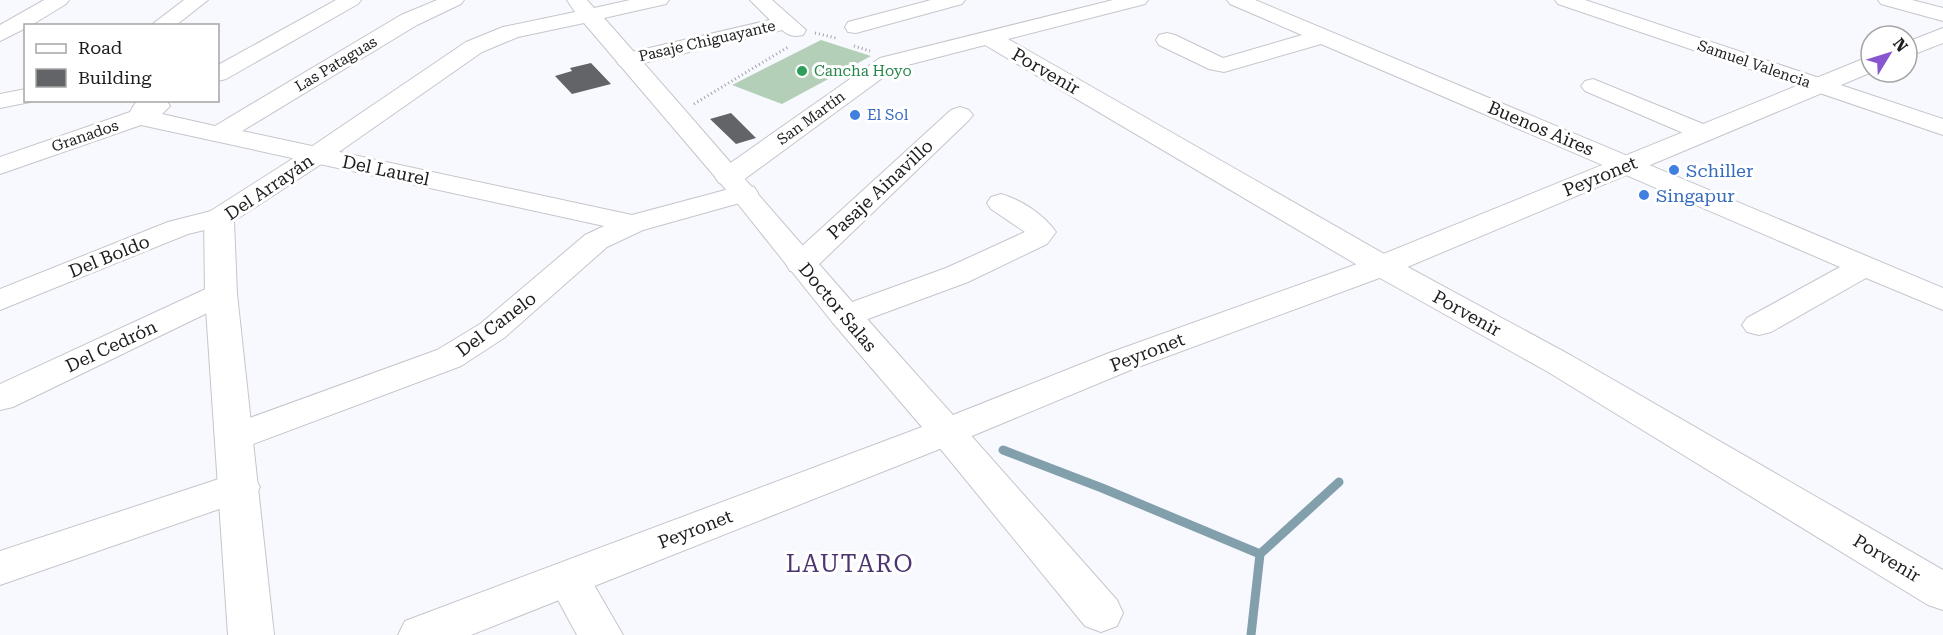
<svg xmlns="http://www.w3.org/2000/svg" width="1943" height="635" font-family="'Roboto Serif',serif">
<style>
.green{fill:#b4cfb7}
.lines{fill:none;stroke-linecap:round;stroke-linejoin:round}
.stream{stroke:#829fac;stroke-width:9}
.building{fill:#636468}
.minor-casing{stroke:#c5c6cb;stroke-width:2}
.major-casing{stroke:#c5c6cb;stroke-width:2}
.path{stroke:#a0a1a4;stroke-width:3;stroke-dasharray:1 3;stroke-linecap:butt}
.minor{fill:#fff;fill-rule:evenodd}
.major{fill:#fff;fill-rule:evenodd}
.leisure-dot{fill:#2e9e5b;stroke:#fff;stroke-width:2}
.shop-dot{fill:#3f7fe0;stroke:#fff;stroke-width:2}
.labels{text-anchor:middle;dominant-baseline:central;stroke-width:6;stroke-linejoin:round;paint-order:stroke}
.far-street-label{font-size:15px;fill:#1d1d1f;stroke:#fff}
.far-leisure-label{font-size:15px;fill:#27864d;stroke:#fff;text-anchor:start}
.far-shop-label{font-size:15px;fill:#366cbe;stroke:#fff;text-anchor:start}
.street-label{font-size:18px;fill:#1d1d1f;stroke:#fff}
.shop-label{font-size:18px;fill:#366cbe;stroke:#fff;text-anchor:start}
.near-neighbourhood-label{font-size:24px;letter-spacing:1.5px;fill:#4c3570;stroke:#fff}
</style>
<rect width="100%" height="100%" fill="#f8f9fe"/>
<path class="green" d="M821 40 871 56 782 104 732 85Z"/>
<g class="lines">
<g class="stream">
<path d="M1003 450 1102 488 1260 554"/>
<path d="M1251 635 1260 554 1339 482"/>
</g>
</g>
<g class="building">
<path d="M591 63 611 84 572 94 555 76 572 71 570 68Z"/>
<path d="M731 113 756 138 736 144 710 119Z"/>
</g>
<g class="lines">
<g class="minor-casing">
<g id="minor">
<path d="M184 0H208L175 26H150Z"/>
<path d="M336 0H361L358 4 226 79 218 81V65Z"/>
<path d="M437 0H464L461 4 417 25 242 131 632 215 744 185 754 187 758 193 754 199 643 230 607 247 504 338 461 366 248 446 235 450 222 446 216 437 222 428 437 350 480 324 585 235 604 226 141 125 0 174V157L130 112 137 100 167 101 170 106 162 114 215 126 401 15Z"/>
<path d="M750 0H772L806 30 803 35C794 37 789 36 782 30L627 67 619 65 616 60 619 55 770 20Z"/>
<path d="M931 0H965L962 4 856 33 848 32 845 27 848 22Z"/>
<path d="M1113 0H1148L1145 4 1008 39 1393 259 1572 356 1943 570V610L1928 605 1548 372 1371 273 985 45 896 68 739 183 729 185 719 183 715 177 719 171 880 58Z"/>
<path d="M1227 0H1255L1943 288V310L1866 278 1771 332 1759 335 1747 332 1742 325 1747 318 1840 267 1321 44 1224 72 1209 69 1159 45 1156 40 1159 35 1167 33 1175 35 1223 58 1302 35 1230 4Z"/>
<path d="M1555 0H1585L1943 119V135L1558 4Z"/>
<path d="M1593 79 1713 128 1717 133 1713 138 1704 141 1695 138 1585 91 1581 86 1585 81Z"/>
<path d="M26 89V100L35 101 0 108V94Z"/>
<path d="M960 107 969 110 973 115 969 120 812 271 801 273 790 271 786 264 790 257 951 110Z"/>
<path d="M1001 194C1022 200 1044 215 1056 232L1047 244 968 282 857 323 845 326 833 323 829 316 833 309 946 268 1025 232 991 209 987 203 991 197Z"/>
<path d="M219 209 229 212 234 218 229 224 188 234 0 310V289L168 222Z"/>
<path d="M221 284 232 287 237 294 232 301 13 407 0 410V384L210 287Z"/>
<path d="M947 419 960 423 1117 600 1123 613 1117 626 1101 632 1085 626 934 441 928 432 934 423Z"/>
<path d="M240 472 254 477 260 487 254 497 0 585V551Z"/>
<path d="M568 561 583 566 623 635H577L546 578 553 566Z"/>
</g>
</g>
<g class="major-casing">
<g id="major">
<path d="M44 0H69L66 4 30 26H26V28L0 41V25Z"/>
<path d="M567 0H587L594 8 630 0H669L666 4 604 18C721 150 835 285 953 415L1109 353 1371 259 1863 59 1871 57 1872 72 1393 273 1133 369 960 441 471 635H398L405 621 922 427 833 323 734 199 584 23 518 37 482 52 326 161 234 221 237 294 274 635H228L205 294 204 218 209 212 308 149 466 42 503 27 575 12Z"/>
<path d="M1878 0H1912L1943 8V21L1881 4Z"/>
<path d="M1943 28V43L1907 57V42Z"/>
</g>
</g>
<g class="path">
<path d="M815 33 836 38"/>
<path d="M854 46 870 51"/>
<path d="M694 104 788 47"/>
</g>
<use href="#minor" class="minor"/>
<use href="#major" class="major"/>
</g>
<circle class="leisure-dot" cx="802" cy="71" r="6"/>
<g class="shop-dot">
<circle cx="855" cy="115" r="6"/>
<circle cx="1674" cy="170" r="6"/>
<circle cx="1644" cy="195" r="6"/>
</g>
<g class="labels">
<g class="far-street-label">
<text transform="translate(707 41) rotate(-13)">Pasaje Chiguayante</text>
<text transform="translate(336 64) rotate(-31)">Las Pataguas</text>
<text transform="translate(1754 64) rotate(19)">Samuel Valencia</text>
<text transform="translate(811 118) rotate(-36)">San Martín</text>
<text transform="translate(85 136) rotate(-19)">Granados</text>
</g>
<g class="far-leisure-label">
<text x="814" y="71">Cancha Hoyo</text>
</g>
<g class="far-shop-label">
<text x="867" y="115">El Sol</text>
</g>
<g class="street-label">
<text transform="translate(1046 71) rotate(30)">Porvenir</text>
<text transform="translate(1541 128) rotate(23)">Buenos Aires</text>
<text transform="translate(386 170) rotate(12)">Del Laurel</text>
<text transform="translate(1600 176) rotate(-22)">Peyronet</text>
<text transform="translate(269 187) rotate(-34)">Del Arrayán</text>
<text transform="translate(880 189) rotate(-43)">Pasaje Ainavillo</text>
<text transform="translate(109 256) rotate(-22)">Del Boldo</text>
<text transform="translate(838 307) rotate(50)">Doctor Salas</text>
<text transform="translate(1467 313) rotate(29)">Porvenir</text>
<text transform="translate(496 324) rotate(-37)">Del Canelo</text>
<text transform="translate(111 346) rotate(-25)">Del Cedrón</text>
<text transform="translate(1147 352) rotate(-21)">Peyronet</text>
<text transform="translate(695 529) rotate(-21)">Peyronet</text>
<text transform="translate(1887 558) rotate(31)">Porvenir</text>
</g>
<g class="shop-label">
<text x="1686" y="170">Schiller</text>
<text x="1656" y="195">Singapur</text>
</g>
<g class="near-neighbourhood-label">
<text x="850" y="564">LAUTARO</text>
</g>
</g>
<rect x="24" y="24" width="195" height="78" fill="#ffffff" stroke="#a5a5a5" stroke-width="1.5"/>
<rect x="36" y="44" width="30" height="9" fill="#ffffff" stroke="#a5a5a5" stroke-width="1.5"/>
<text x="78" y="54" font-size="18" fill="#1d1d1f">Road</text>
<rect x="36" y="69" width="30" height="18" fill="#636468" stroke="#a5a5a5" stroke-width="1.5"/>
<text x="78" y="84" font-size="18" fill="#1d1d1f">Building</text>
<g transform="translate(1889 54) rotate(52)"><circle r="28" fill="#ffffff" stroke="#a5a5a5" stroke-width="1.5"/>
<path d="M0-4.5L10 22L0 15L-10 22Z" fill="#8856ce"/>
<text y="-9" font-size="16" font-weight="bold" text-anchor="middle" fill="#1d1d1f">N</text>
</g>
</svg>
